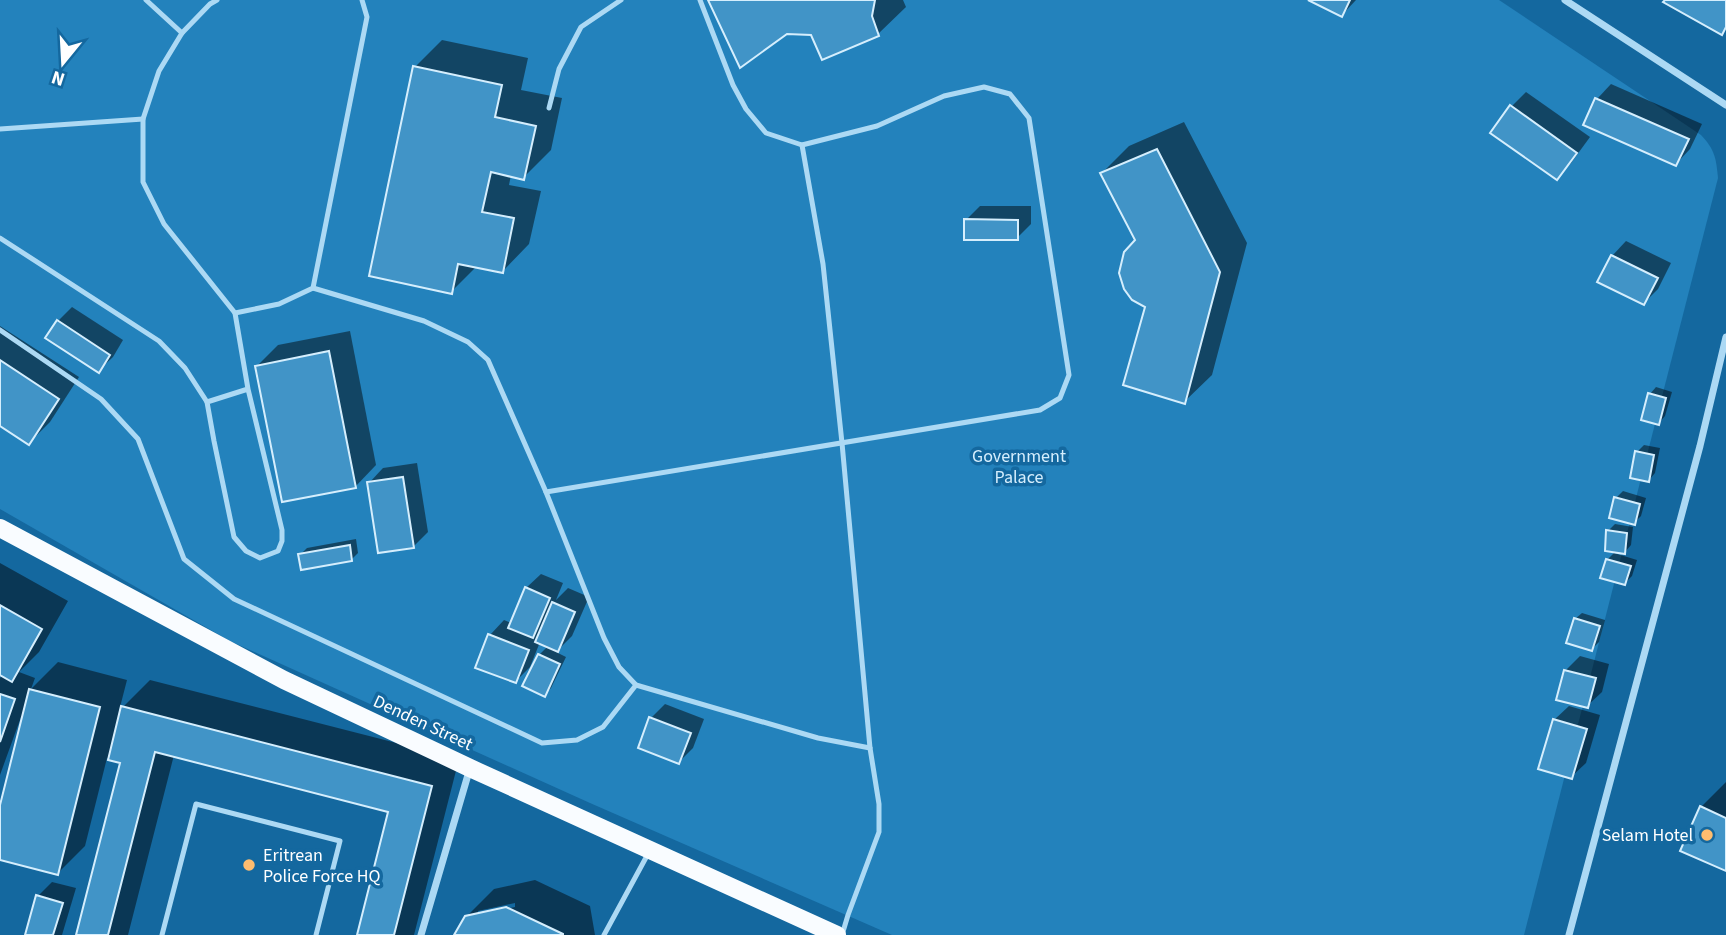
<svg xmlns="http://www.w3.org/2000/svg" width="1726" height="935" font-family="'Source Sans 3',sans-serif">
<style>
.green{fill:#2382bc}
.shadow{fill:#0007;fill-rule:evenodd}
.building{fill:#4194c7;stroke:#d5eefd;stroke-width:2}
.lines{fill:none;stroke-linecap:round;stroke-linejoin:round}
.service{stroke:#acd9f4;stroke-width:5}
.minor{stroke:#acd9f4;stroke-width:7}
.primary{stroke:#f9fcff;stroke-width:18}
.poi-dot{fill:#ffbd6f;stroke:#14689f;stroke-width:2.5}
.labels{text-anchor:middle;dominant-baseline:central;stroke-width:7;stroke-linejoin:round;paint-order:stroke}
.park-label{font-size:18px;fill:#d5eefd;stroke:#14689f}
.street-label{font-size:18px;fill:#fff;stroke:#14689f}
.poi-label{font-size:18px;fill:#fff;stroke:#14689f;text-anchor:end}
</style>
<rect width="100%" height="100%" fill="#14689f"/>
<path class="green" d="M0 0H1499L1701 135C1715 150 1716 158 1718 178L1524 935H892L590 803 230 641 0 509Z"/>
<g class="shadow">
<path d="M710 0H903L906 7 878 34 823 58 812 33Z"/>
<path d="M1312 0H1356L1342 15Z"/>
<path d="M442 40 528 58 521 90 562 98 551 150 523 178 511 175 509 185 541 191 529 244 502 272 477 266 451 292 415 67Z"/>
<path d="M1611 84 1702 124 1690 149 1676 164 1585 124 1597 99Z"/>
<path d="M1526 92 1590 137 1571 163 1557 178 1493 132 1512 106Z"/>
<path d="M1184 122 1247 243 1212 375 1184 402 1147 306 1137 241 1102 173 1129 146Z"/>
<path d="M980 206H1031V224L1017 238 966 220Z"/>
<path d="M1626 241 1671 263 1658 289 1644 303 1612 256Z"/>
<path d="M72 307 123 340 113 357 98 371 58 321Z"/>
<path d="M0 326 79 377 50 422 29 443 0 424Z"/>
<path d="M350 331 376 465 355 487 257 366 278 345Z"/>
<path d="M1656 387 1672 392 1665 416 1659 423 1650 394Z"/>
<path d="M1644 445 1660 448 1655 473 1649 480 1637 452Z"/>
<path d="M417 463 428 532 414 546 369 483 383 468Z"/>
<path d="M1623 491 1646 498 1641 516 1634 523 1616 498Z"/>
<path d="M1615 524 1633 527 1631 545 1625 552 1608 531Z"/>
<path d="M356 539 358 553 352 559 300 555 307 548Z"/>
<path d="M1614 553 1637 560 1632 576 1625 583 1607 560Z"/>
<path d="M0 563 68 601 39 652 19 672 35 678 31 689 58 662 127 680 119 711 150 680 459 759 414 935H358L390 811 174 755 128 935H78L122 762 107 758 85 846 58 873 0 859V812L24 718 21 717 0 775V678L3 675 0 673Z"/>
<path d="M541 574 563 583 556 600 568 588 589 597 572 636 556 652 566 657 551 688 544 695 525 685 539 655 548 646 540 642 530 667 516 681 490 635 504 620 511 623 526 588Z"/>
<path d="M1582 613 1605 620 1599 642 1592 649 1575 619Z"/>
<path d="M1580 656 1609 664 1602 692 1587 706 1565 671Z"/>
<path d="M665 704 704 719 693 748 679 762 651 718Z"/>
<path d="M1569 706 1600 715 1586 763 1571 777 1554 720Z"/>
<path d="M1726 782V869L1701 807Z"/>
<path d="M535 880 590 906 595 935H456L466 917 494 889ZM515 903V907L478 915V911Z"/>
<path d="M52 882 76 888 62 935H27L38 896Z"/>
</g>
<g class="building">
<path d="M708 0H875L872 16 879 36 822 60 811 35 787 34 740 68Z"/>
<path d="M1308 0H1350L1342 17Z"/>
<path d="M1665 0H1726V27L1722 35 1663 2Z"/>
<path d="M413 66 502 85 495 117 536 126 524 180 491 172 482 212 514 218 503 273 458 264 452 294 369 276Z"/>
<path d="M1595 98 1689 139 1676 166 1583 125Z"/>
<path d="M1510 105 1577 153 1557 180 1490 133Z"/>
<path d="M1157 149 1220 272 1185 404 1123 385 1145 307 1132 300 1124 289 1119 273 1124 252 1135 240 1100 173Z"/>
<path d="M964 219 1018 220V240H964Z"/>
<path d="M1611 255 1658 278 1644 305 1597 282Z"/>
<path d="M57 320 110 355 99 373 45 338Z"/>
<path d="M329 351 356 488 282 502 255 366Z"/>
<path d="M0 360 59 399 29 445 0 426Z"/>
<path d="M1648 393 1666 398 1659 425 1641 420Z"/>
<path d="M1635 451 1654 455 1649 482 1630 478Z"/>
<path d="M403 477 414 548 378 553 367 482Z"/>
<path d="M1614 497 1640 504 1635 525 1609 518Z"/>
<path d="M1606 530 1627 533 1625 554 1605 551Z"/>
<path d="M350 545 352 561 301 570 298 554Z"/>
<path d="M1606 559 1631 566 1625 585 1600 578Z"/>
<path d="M525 587 550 598 533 638 508 628Z"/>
<path d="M552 602 575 612 558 652 535 642Z"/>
<path d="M0 605 42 629 12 682 0 675Z"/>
<path d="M1574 618 1600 626 1592 651 1566 643Z"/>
<path d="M488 634 529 650 516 683 475 668Z"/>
<path d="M538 654 560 664 545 697 522 686Z"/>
<path d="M1564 670 1596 678 1588 708 1556 700Z"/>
<path d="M29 689 100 707 58 875 0 860V805Z"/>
<path d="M0 694 15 699 0 742Z"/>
<path d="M121 706 432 786 394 935H357L388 812 155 752 108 935H76L120 763 108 760Z"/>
<path d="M649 717 691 733 679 764 638 748Z"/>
<path d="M1553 719 1587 729 1572 779 1538 769Z"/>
<path d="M1700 806 1726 818V871L1680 851Z"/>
<path d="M36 895 63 903 53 935H25Z"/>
<path d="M506 907 563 934V935H454L465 916Z"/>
</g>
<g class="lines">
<g class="service">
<path d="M146 0 182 33"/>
<path d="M217 0 210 4 182 33 159 71 143 119V182L164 224 235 313 279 304 313 288 367 17 362 0"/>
<path d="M549 108 559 69 581 27 621 0"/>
<path d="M0 129 143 119"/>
<path d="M802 145 823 264 842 443 870 748 879 804V832L848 915 842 935"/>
<path d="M0 238 159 341 185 368 207 402"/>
<path d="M313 288 424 321 468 342 488 360 546 492 1040 410 1060 398 1069 375 1029 118 1010 94 984 87 944 96 877 126 802 145 766 133 746 109 733 85 700 0"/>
<path d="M235 313 248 389 207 402 214 441 234 537 246 551 260 558 278 551 282 541V530L248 389"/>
<path d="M0 330 101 399 138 439 184 559 234 599 542 743 577 740 603 727 636 685"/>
<path d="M546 492 604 638 619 667 636 685 818 738 870 748"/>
<path d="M162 935 196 804 340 841 316 935"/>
<path d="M604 935 649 852"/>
</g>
<g class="minor">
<path d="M1565 0 1726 105"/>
<path d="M421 935 470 768"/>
<path d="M1569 935 1700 446 1726 337"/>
</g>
<path class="primary" d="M0 528 284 680 470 768 837 935"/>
</g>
<g class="poi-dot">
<circle cx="1707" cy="835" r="7"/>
<circle cx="249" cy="865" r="7"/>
</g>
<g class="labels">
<g class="park-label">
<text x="1019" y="456">Government<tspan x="1019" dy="21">Palace</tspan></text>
</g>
<g class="street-label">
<text transform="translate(423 723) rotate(25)">Denden Street</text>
</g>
<g class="poi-label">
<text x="1693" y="835">Selam Hotel</text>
<text x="263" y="855" text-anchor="start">Eritrean<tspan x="263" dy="21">Police Force HQ</tspan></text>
</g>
</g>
<g transform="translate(63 63) rotate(198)" stroke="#14689f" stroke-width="5" paint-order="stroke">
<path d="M0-5L12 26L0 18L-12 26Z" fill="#ffffff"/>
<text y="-10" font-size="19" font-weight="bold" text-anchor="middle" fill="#ffffff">N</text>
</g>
</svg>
